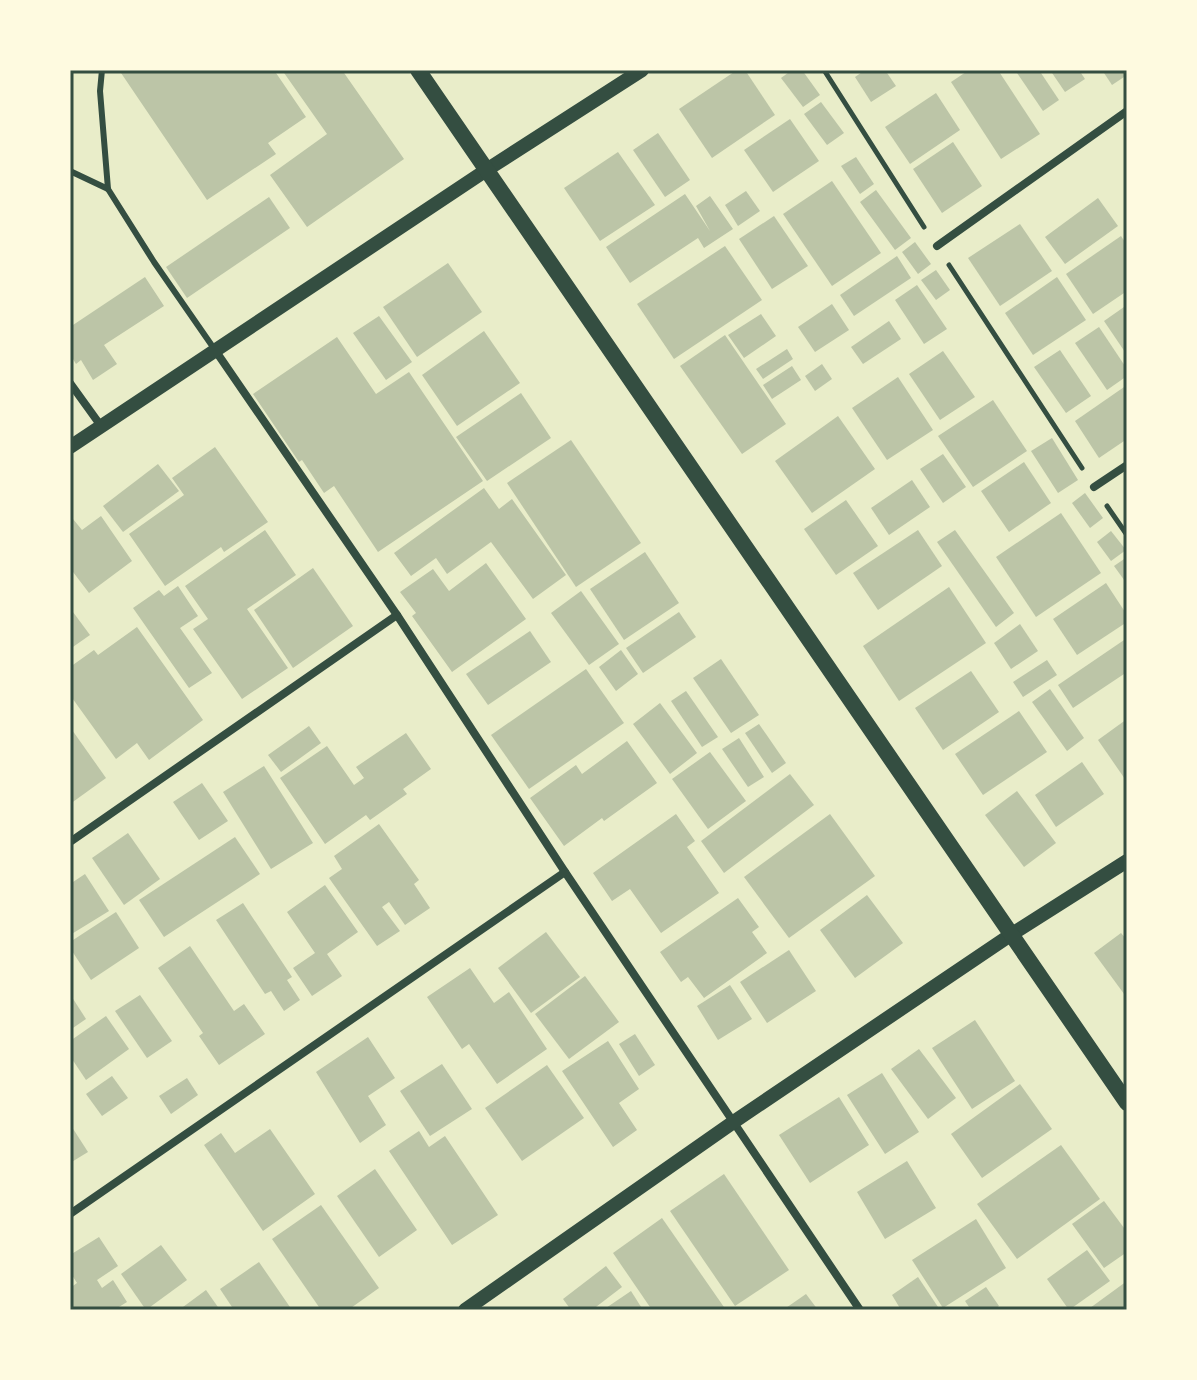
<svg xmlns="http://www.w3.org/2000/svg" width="1197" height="1380" font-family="Inter,sans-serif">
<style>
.building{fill:#bcc5a7}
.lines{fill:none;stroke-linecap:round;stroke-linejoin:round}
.path{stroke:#344e41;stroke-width:5}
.service{stroke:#344e41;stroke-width:6}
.minor{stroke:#344e41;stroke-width:8}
.tertiary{stroke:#344e41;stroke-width:14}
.secondary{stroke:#344e41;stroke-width:16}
.neatline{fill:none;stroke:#344e41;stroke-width:3}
</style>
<rect width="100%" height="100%" fill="#e9edc9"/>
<g class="building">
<path d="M119 70H274L306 117 268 143 276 154 207 200Z"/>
<path d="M282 70H342L404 159 307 227 270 175 327 134Z"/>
<path d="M737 70H745L775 115 712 158 679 109Z"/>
<path d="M792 70H802L820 95 803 107 781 78Z"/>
<path d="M865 70H885L896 86 871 102 855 77Z"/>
<path d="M969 70H998L1040 134 1001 159 951 82Z"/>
<path d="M1015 70H1039L1059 100 1043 111Z"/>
<path d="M1050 70H1079L1085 79 1065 92Z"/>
<path d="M1102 70H1127V75L1112 85Z"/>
<path d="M936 93 960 130 910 164 885 127Z"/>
<path d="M821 102 844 133 827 145 804 114Z"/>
<path d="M790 119 819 161 773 192 744 150Z"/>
<path d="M658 133 690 180 665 197 633 150Z"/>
<path d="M953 142 982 186 942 213 913 169Z"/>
<path d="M618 152 655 205 600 241 564 188Z"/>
<path d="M856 157 874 184 860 194 841 166Z"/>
<path d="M832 181 881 253 832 286 783 214Z"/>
<path d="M876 190 911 238 895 250 860 202Z"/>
<path d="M746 191 760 211 738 226 725 205Z"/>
<path d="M685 194 710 231 696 206 710 196 733 229 704 248 698 238 630 283 606 247Z"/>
<path d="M269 197 290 228 187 298 166 267Z"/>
<path d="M1098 198 1118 226 1065 264 1045 237Z"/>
<path d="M774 216 808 266 772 289 739 239Z"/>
<path d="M1020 224 1052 271 1000 306 968 258Z"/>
<path d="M1121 236 1127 245V291L1093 314 1066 274Z"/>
<path d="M915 242 931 264 918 274 902 252Z"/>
<path d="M725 246 762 300 674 359 637 304Z"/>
<path d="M897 256 911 278 854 316 840 295Z"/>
<path d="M448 263 482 312 417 357 383 307Z"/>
<path d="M936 270 950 290 936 300 921 280Z"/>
<path d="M145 277 164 306 104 345 117 364 93 380 81 360 76 364 70 354V327Z"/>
<path d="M1057 277 1086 320 1033 355 1005 313Z"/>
<path d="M917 285 947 329 924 344 895 300Z"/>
<path d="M832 304 849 330 815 352 798 327Z"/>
<path d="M1124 307 1127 312V355L1104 321Z"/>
<path d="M761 314 776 336 744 358 728 335Z"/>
<path d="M379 316 412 362 386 380 353 333Z"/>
<path d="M889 321 901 339 863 364 851 347Z"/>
<path d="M1099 327 1127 369V376L1107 390 1075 343Z"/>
<path d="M484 331 520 383 457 426 422 375Z"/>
<path d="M725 335 786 424 742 454 680 366Z"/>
<path d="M337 337 376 394 409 372 483 481 378 552 334 486 324 493 302 460 299 462 253 394Z"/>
<path d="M787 349 793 359 763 379 756 369Z"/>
<path d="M1060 350 1091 396 1066 413 1034 367Z"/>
<path d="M943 351 975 397 940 420 909 374Z"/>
<path d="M822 364 832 379 815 391 805 376Z"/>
<path d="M792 366 801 380 772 399 763 385Z"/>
<path d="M898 377 933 430 887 460 852 408Z"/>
<path d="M1127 385V439L1099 458 1075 421Z"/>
<path d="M521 393 551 438 487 481 456 437Z"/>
<path d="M993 400 1027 451 973 487 938 436Z"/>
<path d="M838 416 875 469 812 513 775 461Z"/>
<path d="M1052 438 1078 480 1058 493 1031 451Z"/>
<path d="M571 440 641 543 576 587 507 483Z"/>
<path d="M215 447 268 522 224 552 221 547 165 586 129 534 184 495 172 478Z"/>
<path d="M943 454 966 487 943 503 920 469Z"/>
<path d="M1024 462 1051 503 1009 532 981 491Z"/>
<path d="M158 464 179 491 123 532 103 506Z"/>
<path d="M912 480 930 507 889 535 871 508Z"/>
<path d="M484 488 499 509 512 499 566 575 533 599 491 542 447 574 436 558 411 576 394 553Z"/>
<path d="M1085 493 1103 518 1090 528 1072 503Z"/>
<path d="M846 500 878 546 836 575 804 529Z"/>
<path d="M1061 513 1101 573 1036 617 996 557Z"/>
<path d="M101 516 132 561 89 593 70 568V521L73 519 82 530Z"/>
<path d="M265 530 296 575 247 609 288 668 242 699 193 629 208 619 185 586Z"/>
<path d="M918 530 942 566 878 610 853 573Z"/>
<path d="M955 530 1014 613 996 627 937 542Z"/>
<path d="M1111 531 1126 550 1111 561 1097 542Z"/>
<path d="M645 552 679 603 624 640 590 589Z"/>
<path d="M1127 557V584L1114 566Z"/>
<path d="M486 563 526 619 452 672 412 616 416 613 400 592 433 569 449 591Z"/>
<path d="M313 568 353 626 293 668 254 610Z"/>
<path d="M1106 583 1127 615V622L1077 655 1053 619Z"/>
<path d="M178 586 198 616 180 628 212 673 189 688 133 608 159 590 164 596Z"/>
<path d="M949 587 986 643 899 701 863 646Z"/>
<path d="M581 591 619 644 589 665 551 613Z"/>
<path d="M70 608 90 635 70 649Z"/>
<path d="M679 612 696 637 643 673 626 648Z"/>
<path d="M1020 624 1038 651 1011 669 994 643Z"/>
<path d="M137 627 203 720 149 760 137 743 116 759 70 695V667L94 650 98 655Z"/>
<path d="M530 631 551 662 488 705 466 674Z"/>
<path d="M1127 638V672L1073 708 1058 685Z"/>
<path d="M621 650 638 674 616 691 599 667Z"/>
<path d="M721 659 759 715 731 733 693 678Z"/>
<path d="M1047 660 1057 675 1023 697 1013 682Z"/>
<path d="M586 669 624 723 529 789 491 735Z"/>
<path d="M971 671 999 712 943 750 915 708Z"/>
<path d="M1050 689 1084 738 1067 751 1032 702Z"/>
<path d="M686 691 718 737 702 747 671 701Z"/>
<path d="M660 703 697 753 670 774 633 724Z"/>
<path d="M1019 711 1047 752 983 795 955 754Z"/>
<path d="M1127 719V782L1098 740Z"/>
<path d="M759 724 786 763 772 773 745 733Z"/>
<path d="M309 726 321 743 281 772 268 755Z"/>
<path d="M70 727 106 778 70 804Z"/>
<path d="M406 733 431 769 403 789 407 794 370 820 366 815 325 844 280 778 327 746 354 785 364 778 356 767Z"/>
<path d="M739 738 764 777 748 787 722 749Z"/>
<path d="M627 741 657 783 604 821 602 818 564 846 530 798 576 765 582 774Z"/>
<path d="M710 752 746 801 708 829 672 779Z"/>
<path d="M1082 762 1104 794 1056 827 1035 795Z"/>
<path d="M264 766 313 843 271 869 223 792Z"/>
<path d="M790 774 814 805 724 873 701 841Z"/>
<path d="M202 783 228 821 199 840 173 802Z"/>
<path d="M1017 791 1056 843 1024 867 985 815Z"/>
<path d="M676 814 695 841 687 847 719 893 661 933 630 889 612 901 593 873Z"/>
<path d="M830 814 875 876 789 938 744 877Z"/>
<path d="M379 824 419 880 414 884 430 908 405 925 389 902 382 907 400 931 377 946 329 878 342 869 334 856Z"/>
<path d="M128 833 160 879 124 905 92 858Z"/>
<path d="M235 837 260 874 164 937 139 900Z"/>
<path d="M85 874 109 911 70 935V884Z"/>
<path d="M325 885 358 932 327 954 342 976 312 996 293 968 315 953 287 912Z"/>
<path d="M867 895 903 943 855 978 820 930Z"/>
<path d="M738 898 759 927 752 932 767 953 704 998 688 977 681 982 660 952Z"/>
<path d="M243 903 292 977 287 980 300 1000 284 1011 271 991 265 994 216 920Z"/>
<path d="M116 912 139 948 91 980 70 948V942Z"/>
<path d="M546 932 580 977 531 1013 498 968Z"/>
<path d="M1121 933 1127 940V998L1094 953Z"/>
<path d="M190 946 234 1011 244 1004 265 1034 219 1065 199 1036 203 1033 158 968Z"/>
<path d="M789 950 816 991 767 1023 740 982Z"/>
<path d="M470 968 494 1003 509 992 547 1049 497 1084 469 1044 462 1049 427 997Z"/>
<path d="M585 976 619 1022 569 1059 535 1014Z"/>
<path d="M730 985 752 1019 718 1040 697 1006Z"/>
<path d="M70 994 86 1019 70 1030Z"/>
<path d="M140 995 172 1041 147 1058 115 1011Z"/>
<path d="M106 1016 129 1049 86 1080 70 1056V1041Z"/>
<path d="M975 1020 1015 1081 972 1109 932 1048Z"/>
<path d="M635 1034 655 1065 639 1076 619 1044Z"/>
<path d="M368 1037 395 1078 368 1096 386 1125 360 1143 316 1072Z"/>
<path d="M608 1041 639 1089 619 1103 637 1130 613 1147 562 1071Z"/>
<path d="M919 1049 956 1098 928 1119 891 1069Z"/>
<path d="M442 1064 472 1109 430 1136 400 1091Z"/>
<path d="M547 1065 584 1118 522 1161 485 1108Z"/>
<path d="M882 1073 919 1132 885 1154 847 1095Z"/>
<path d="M112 1076 128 1098 102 1116 86 1094Z"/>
<path d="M187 1078 198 1095 171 1114 159 1096Z"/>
<path d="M1020 1084 1052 1129 982 1178 951 1134Z"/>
<path d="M839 1097 869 1145 810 1183 779 1135Z"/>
<path d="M70 1124 88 1152 70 1163Z"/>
<path d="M270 1129 315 1194 263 1231 204 1145 221 1133 235 1153Z"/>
<path d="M419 1131 429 1147 445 1136 498 1215 452 1245 389 1151Z"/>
<path d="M1061 1145 1100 1199 1017 1259 977 1204Z"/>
<path d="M907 1161 936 1208 885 1239 857 1192Z"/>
<path d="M375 1169 417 1230 379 1257 337 1196Z"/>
<path d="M724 1174 789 1270 735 1306 670 1211Z"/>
<path d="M1104 1201 1127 1232V1252L1104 1268 1072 1224Z"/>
<path d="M321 1205 379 1288 348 1310H321L272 1239Z"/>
<path d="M662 1218 726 1310H652L613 1253Z"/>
<path d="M976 1219 1006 1268 943 1308 912 1260Z"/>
<path d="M99 1237 118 1266 97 1280 102 1288 113 1280 127 1302 114 1310H70V1288L77 1283 70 1272V1255Z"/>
<path d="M161 1245 187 1280 146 1310 121 1274Z"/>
<path d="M1087 1250 1110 1281 1069 1310 1047 1279Z"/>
<path d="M259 1262 292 1310H234L220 1289Z"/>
<path d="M606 1266 622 1287 592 1310H571L563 1299Z"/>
<path d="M918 1277 940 1310H901L892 1295Z"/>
<path d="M1127 1281V1310H1092L1090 1308Z"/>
<path d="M986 1287 999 1306 994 1310H971L965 1301Z"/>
<path d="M206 1290 220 1310H185L183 1307Z"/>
<path d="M631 1291 643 1310H603Z"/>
<path d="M806 1294 818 1310H783Z"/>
</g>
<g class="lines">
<g class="path">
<path d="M824 70 924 227"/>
<path d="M949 265 1082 468"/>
<path d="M1107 506 1127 535"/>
</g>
<g class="service">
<path d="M102 70 100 91 108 189"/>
<path d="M70 171 108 189 154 262 215 350"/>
</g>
<g class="minor">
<path d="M937 246 1127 111"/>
<path d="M215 350 397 615 565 872 860 1310"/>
<path d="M70 383 101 426"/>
<path d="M1094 487 1127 465"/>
<path d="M70 842 397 615"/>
<path d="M70 1214 565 872"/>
</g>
<g class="tertiary">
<path d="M70 447 488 169 642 70"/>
<path d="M465 1310 735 1121 1012 934 1127 861"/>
</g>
<path class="secondary" d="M418 70 1127 1103"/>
</g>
<rect width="1197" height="1380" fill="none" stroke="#fefae0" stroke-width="144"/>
<rect x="72" y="72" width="1053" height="1236" class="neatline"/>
</svg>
